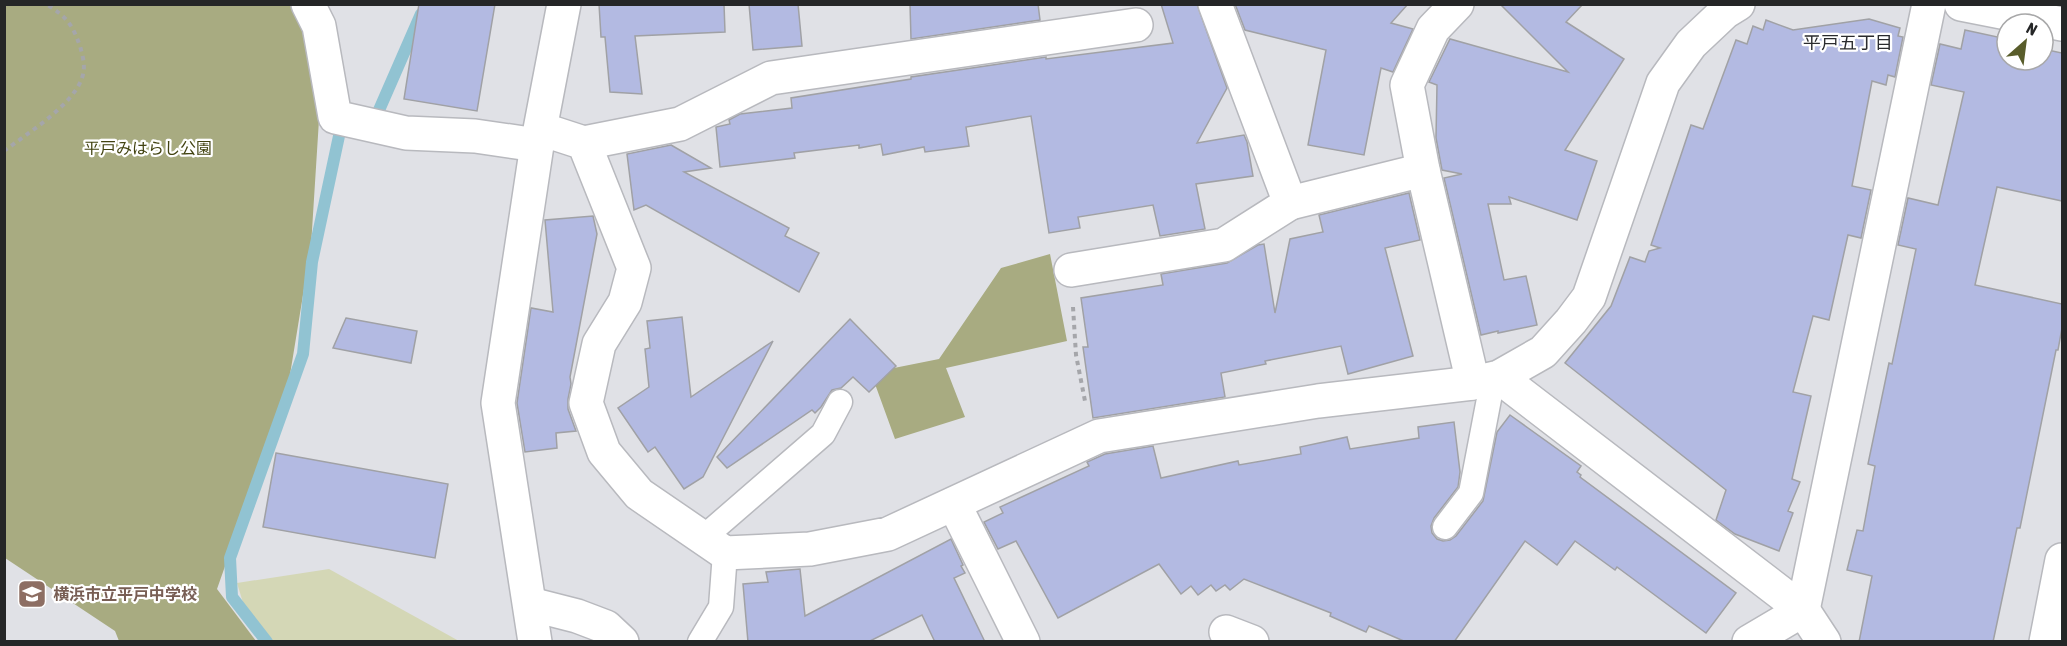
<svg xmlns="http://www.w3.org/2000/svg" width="2067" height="646" font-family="'Asap Condensed','Noto Sans JP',sans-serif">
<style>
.green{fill:#d4d7b6}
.forest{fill:#a8ab81}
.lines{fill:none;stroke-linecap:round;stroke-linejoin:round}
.stream{stroke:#91c3d2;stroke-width:12}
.building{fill:#b3bae2;stroke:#a0a1a5;stroke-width:1.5}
.service-casing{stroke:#b8b9be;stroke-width:27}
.minor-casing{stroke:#b8b9be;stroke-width:36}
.path{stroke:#a5a6aa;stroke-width:4;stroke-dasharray:4.5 4.5;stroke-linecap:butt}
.service{stroke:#fff;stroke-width:24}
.minor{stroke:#fff;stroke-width:33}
.labels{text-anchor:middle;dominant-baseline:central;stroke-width:4.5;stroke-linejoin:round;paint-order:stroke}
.park-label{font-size:16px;fill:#424311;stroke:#fff}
.education-label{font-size:16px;font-weight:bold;fill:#785e54;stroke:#fff;text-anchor:start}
.neighbourhood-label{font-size:18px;fill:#2a2b2e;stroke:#fff}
</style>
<rect width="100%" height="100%" fill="#e0e1e6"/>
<path class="green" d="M329 569 459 641H273L244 606 237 583Z"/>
<g class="forest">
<path d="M4 5H290L307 30 321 88 311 246 288 387 217 589 256 641H119L115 631 5 558Z"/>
<path d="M1050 254 1067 341 946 368 965 417 895 439 875 384 889 369 939 359 1001 268Z"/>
</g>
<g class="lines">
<g class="stream">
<path d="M376 117 421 14"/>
<path d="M267 642 232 597 230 558 303 354 312 262 339 136"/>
</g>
</g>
<g class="building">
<path d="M419 4H495L477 111 404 99Z"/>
<path d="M599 4H724L725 32 635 36 642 94 610 92 605 37H601Z"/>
<path d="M749 4H798L802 46 753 50Z"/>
<path d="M910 4H1038L1040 20 911 39Z"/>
<path d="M1161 4H1197L1227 88 1197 143 1244 135 1247 142 1253 176 1196 184 1205 229 1160 236 1153 205 1078 217 1080 228 1049 233 1031 116 966 127 969 146 925 152 924 147 883 155 881 144 859 148V145L794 153 795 158 720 167 716 127 730 124 729 120 740 114 792 108 791 98 911 79V77L1046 57V59L1173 43Z"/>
<path d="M1235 4H1408L1391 23 1413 29 1393 72 1381 68 1364 155 1308 145 1326 50 1245 30Z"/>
<path d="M1500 4H1583L1566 22 1624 59 1565 150 1597 161 1577 220 1509 197 1511 204H1488L1504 280 1526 276 1537 325 1498 333V331L1481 335 1444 178 1462 174 1442 170 1436 138 1437 85 1429 82 1450 39 1568 72Z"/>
<path d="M1869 19 1900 28 1898 36 1903 37 1895 77 1888 75 1886 85 1872 81 1852 186 1871 190 1861 238 1848 235 1829 320 1813 316 1793 392 1811 396 1792 479 1800 482 1788 511 1793 513 1779 551 1735 534 1716 520 1726 490 1565 363 1611 306 1630 257 1645 262 1649 251 1660 248 1651 245 1691 125 1703 129 1736 40 1747 44 1753 26 1763 30 1766 20 1793 30Z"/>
<path d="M1965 30 2007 39V60H2043V49L2062 53V201L1997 187 1975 285 2062 304V328L2058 350H2056L2020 528H2017L1993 642H1859L1872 576 1847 570 1857 530 1863 531 1875 466 1868 464 1889 363 1892 364 1916 249 1898 245 1908 198 1938 205 1964 92 1931 85 1940 44 1961 49Z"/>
<path d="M671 145 711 168 684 172 789 228 785 236 819 253 799 292 646 205 634 210 627 154Z"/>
<path d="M1409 193 1420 240 1385 248 1413 356 1348 374 1341 346 1265 361 1266 364 1221 373 1225 397 1093 418 1083 347H1088L1081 298 1163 285 1161 274 1227 263 1258 245 1264 244 1275 313 1290 239 1323 232 1319 215Z"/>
<path d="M593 216 597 234 570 377 571 384 568 399V409L576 431 556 433 557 448 525 452 517 403 531 308 553 312 545 220Z"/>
<path d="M682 317 691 397 773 341 703 477 684 489 655 447 648 452 618 408 649 387 645 349 650 348 647 321Z"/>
<path d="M346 318 417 331 411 363 333 348Z"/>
<path d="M850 319 896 366 869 392 853 377 841 388 832 390 821 407 815 413 812 410 727 468 717 457Z"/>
<path d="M1510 415 1581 466 1577 472 1581 475 1580 477 1736 593 1706 633 1617 567 1615 570 1575 541 1557 565 1525 541 1454 642H1406L1369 626 1366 632 1330 616 1331 613 1244 579 1230 590 1225 585 1216 591 1211 585 1198 595 1191 586 1181 594 1159 564 1058 618 1016 541 998 549 984 522 1003 513 1000 507 1089 466 1087 462 1105 454 1153 446 1161 478 1238 461 1239 465 1301 454 1300 447 1347 437 1350 449 1419 438 1418 427 1454 422 1460 472 1458 487 1434 518 1431 526 1432 533 1437 539 1443 541 1450 540 1456 536 1483 501 1497 432Z"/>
<path d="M276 453 448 484 435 558 263 527Z"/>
<path d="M951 539 963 565 961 566 965 573 954 578 985 642H935L922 615 868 642H748L743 584 768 582 766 572 800 569 805 616Z"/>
</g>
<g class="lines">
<g class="service-casing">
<g id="service">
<path d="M1445 527 1471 493 1493 378"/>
<path d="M703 538 823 434 840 402"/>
<path d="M700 642 721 607 725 553"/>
</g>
</g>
<g class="minor-casing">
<g id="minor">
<path d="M308 4 319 26 335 117 406 133 475 136 537 145"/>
<path d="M1215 4 1290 203 1423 170"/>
<path d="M1457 4 1433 29 1407 85 1423 170 1473 383"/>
<path d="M1961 4 2062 24"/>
<path d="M541 129 584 143 634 268 625 302 599 344 586 403 604 452 639 494 725 553 810 549 888 534 1099 436 1318 401 1473 383 1499 377 1543 352 1571 321 1589 297 1663 83 1691 44 1725 12 1738 4"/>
<path d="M584 143 680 124 771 78 1136 25"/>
<path d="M1071 270 1224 245 1290 203"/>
<path d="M1499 377 1803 610 1824 642"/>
<path d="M954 504 1023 642"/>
<path d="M530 604 577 616 606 627 622 642"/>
<path d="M1226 632 1252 642"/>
<path d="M535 642 498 403 537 145 564 4"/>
<path d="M1749 642 1803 610 1929 4"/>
<path d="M2046 642 2062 560"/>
</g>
</g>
<g class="path">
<path d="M4 151C28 133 72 106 82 78 86 67 83 57 80 46 72 24 67 17 46 4"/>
<path d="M1073 307 1076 355 1085 401"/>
</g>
<use href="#service" class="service"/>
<use href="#minor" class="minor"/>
</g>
<defs>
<g id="school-square" transform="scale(1.5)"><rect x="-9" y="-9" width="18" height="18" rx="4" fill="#8d6e63" stroke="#fff"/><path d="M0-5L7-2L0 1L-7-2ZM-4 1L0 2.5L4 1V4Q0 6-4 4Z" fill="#fff"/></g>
</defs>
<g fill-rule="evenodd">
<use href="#school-square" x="32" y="594"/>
</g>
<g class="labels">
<g class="park-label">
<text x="148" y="148">平戸みはらし公園</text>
</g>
<g class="education-label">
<text x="53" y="594">横浜市立平戸中学校</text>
</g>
<g class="neighbourhood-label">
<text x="1848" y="42">平戸五丁目</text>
</g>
</g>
<rect width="2067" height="646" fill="none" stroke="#252627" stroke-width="12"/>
<g transform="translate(2025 42) rotate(28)"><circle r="28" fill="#ffffff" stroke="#a8a8a9" stroke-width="1.5"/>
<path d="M0-4.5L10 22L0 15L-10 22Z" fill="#595d2b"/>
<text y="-9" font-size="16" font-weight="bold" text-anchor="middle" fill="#252627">N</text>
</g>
</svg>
